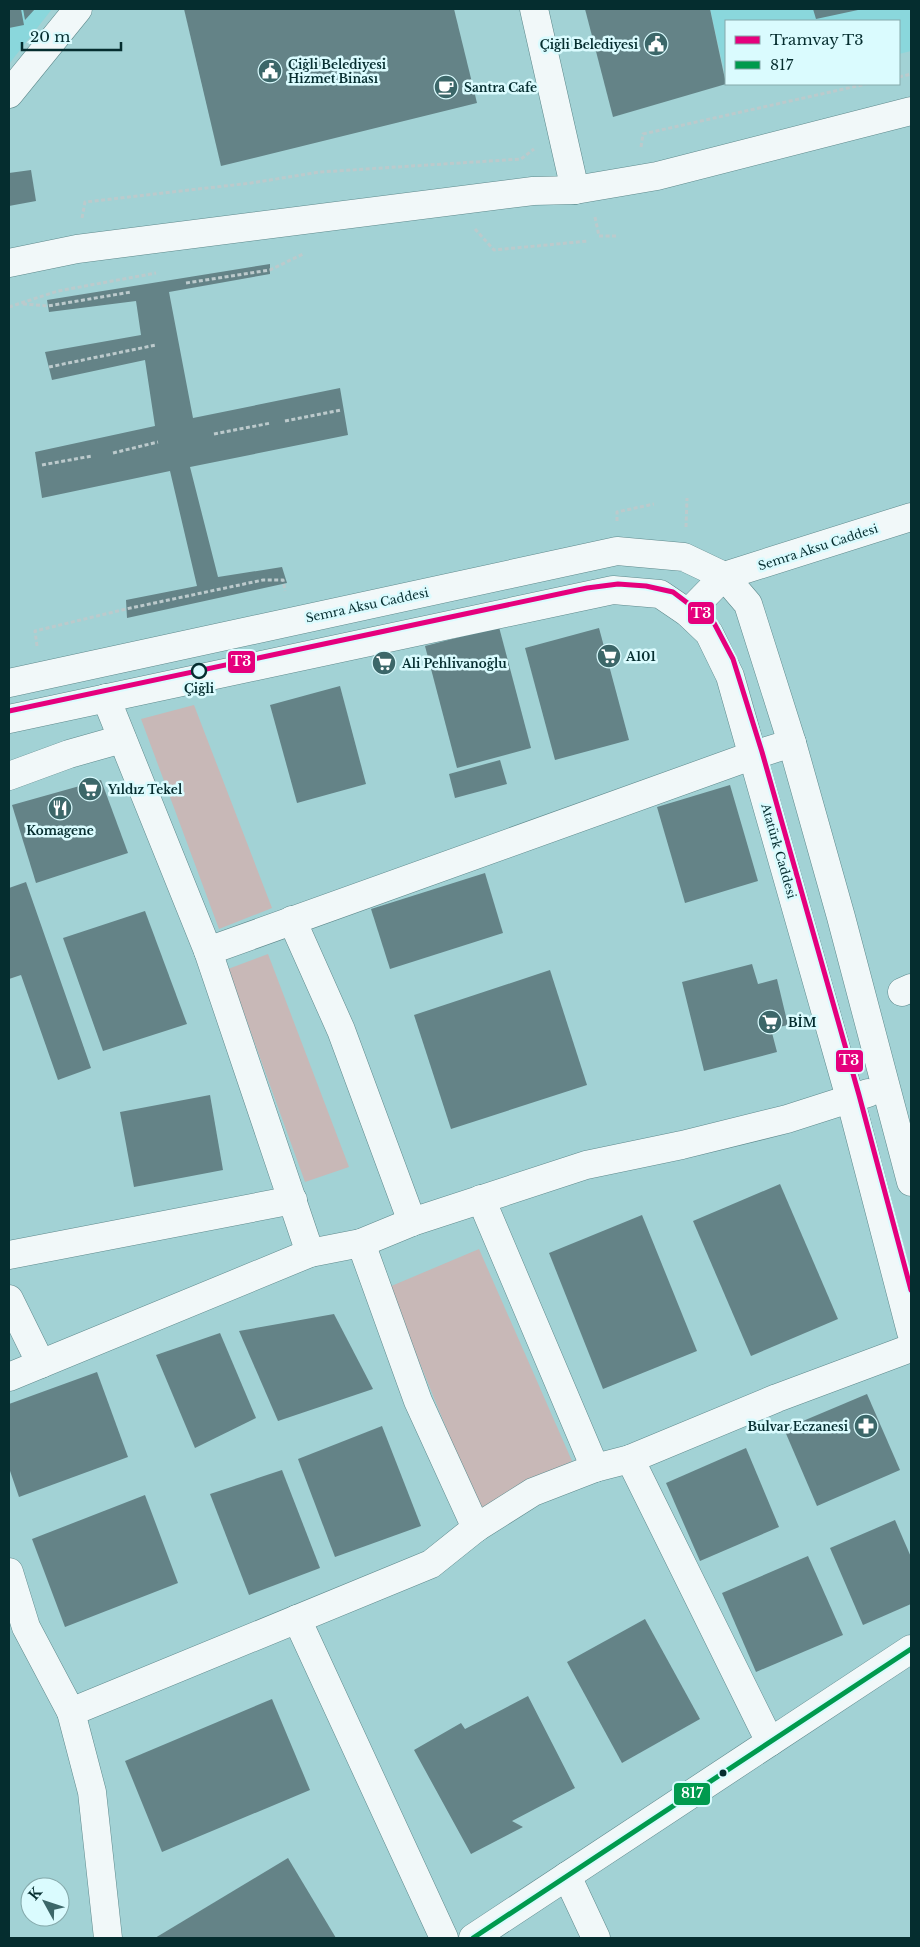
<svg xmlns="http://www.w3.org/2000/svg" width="920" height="1947" font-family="'Libre Baskerville',serif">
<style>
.built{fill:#8ad7dc}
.green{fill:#c8b8b7}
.building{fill:#648387}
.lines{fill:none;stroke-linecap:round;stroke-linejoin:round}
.minor-casing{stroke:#5e898c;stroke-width:29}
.path{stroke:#bccacc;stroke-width:3;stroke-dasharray:4 2.5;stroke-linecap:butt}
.minor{stroke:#f1f8f9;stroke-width:28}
.bus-1-casing{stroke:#dafbfe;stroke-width:9}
.bus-1{stroke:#009a4e;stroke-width:5}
.tram-1-casing{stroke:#dafbfe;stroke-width:9}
.tram-1{stroke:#e5007d;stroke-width:5}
.stop-dot{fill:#dafbfe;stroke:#052d2f;stroke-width:2.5}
.bus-dot{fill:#052d2f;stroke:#dafbfe;stroke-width:2}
.labels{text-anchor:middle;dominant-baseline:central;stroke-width:5;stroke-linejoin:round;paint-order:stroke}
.poi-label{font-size:12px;font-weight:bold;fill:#052d2f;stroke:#dafbfe;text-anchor:start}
.street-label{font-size:12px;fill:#052d2f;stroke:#dafbfe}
.stop-label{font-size:12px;font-weight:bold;fill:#052d2f;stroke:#dafbfe}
.line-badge{stroke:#dafbfe;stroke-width:2}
.badge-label{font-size:14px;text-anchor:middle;font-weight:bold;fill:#fff}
</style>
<rect width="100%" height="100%" fill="#a2d2d5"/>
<g class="built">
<path d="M9 9H52L9 64Z"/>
<path d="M710 9H911V51L899 54V21H726V79Z"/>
</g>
<g class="green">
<path d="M194 705 272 908 219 929 141 719Z"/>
<path d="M268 954 349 1167 305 1182 228 969Z"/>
<path d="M479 1249 572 1461 479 1509 389 1287Z"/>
</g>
<g class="building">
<path d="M9 9H21L24 25 9 28Z"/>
<path d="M23 9H35L25 20Z"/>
<path d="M184 9H454L477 103 221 166Z"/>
<path d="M585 9H710L726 84 613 117Z"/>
<path d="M813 9H858V10L816 19Z"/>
<path d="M31 170 36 201 9 206V173Z"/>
<path d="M270 264V274L169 292 193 418 340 388 348 435 190 467 218 577 282 567 287 583 127 618 126 600 197 586 170 471 42 498 35 452 155 426 145 360 52 380 45 352 141 335 136 301 49 312 47 300Z"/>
<path d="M499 627 531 748 457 768 425 646Z"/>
<path d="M599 628 629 740 555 760 525 648Z"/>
<path d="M340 686 366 784 297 803 270 705Z"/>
<path d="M500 760 507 784 455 798 449 774Z"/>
<path d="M101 780 128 853 36 883 12 805Z"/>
<path d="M730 785 758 881 685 903 657 807Z"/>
<path d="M485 873 503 933 390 969 371 909Z"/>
<path d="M26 882 91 1068 58 1080 21 975 9 979V888Z"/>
<path d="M145 911 187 1024 103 1051 63 938Z"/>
<path d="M752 964 758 984 777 979 788 1025 771 1029 777 1052 704 1071 682 982Z"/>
<path d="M550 970 587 1085 451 1129 414 1015Z"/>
<path d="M210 1095 223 1170 134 1187 120 1112Z"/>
<path d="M780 1184 838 1319 751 1356 693 1221Z"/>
<path d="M642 1215 697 1351 603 1389 549 1253Z"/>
<path d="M334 1314 373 1389 278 1421 239 1331Z"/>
<path d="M220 1333 256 1418 195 1448 156 1355Z"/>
<path d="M97 1372 128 1457 19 1497 9 1468V1404Z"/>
<path d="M867 1394 900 1470 817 1506 784 1429Z"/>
<path d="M382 1426 421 1526 335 1557 298 1459Z"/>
<path d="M746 1448 779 1527 700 1561 666 1483Z"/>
<path d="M282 1470 320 1568 249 1595 210 1494Z"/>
<path d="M145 1495 178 1583 65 1627 32 1539Z"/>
<path d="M895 1520 911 1557V1604L863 1625 830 1548Z"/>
<path d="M808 1556 843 1635 756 1672 722 1593Z"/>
<path d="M645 1619 700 1719 622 1763 567 1662Z"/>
<path d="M528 1696 575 1788 512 1821 523 1827 471 1854 414 1750 461 1723 465 1729Z"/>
<path d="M272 1699 310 1790 162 1852 125 1761Z"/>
<path d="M288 1858 336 1938H155Z"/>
</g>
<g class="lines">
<g class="minor-casing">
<g id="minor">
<path d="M534 9 575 190"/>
<path d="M9 94 78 9"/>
<path d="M9 263 77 249 533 191 575 190 657 176 911 111"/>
<path d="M688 613 724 576 911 517"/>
<path d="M9 683 617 551 684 557 724 576 748 604 792 743 841 917 911 1182"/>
<path d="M106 698 208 951 310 1253"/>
<path d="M9 719 613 590 660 594 688 613 709 633 730 676 850 1098 911 1332"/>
<path d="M9 776 69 754 122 739"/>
<path d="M292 920 341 1030 412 1222"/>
<path d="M208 951 751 756 792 743"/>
<path d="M902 992 911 988"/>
<path d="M481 1199 595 1468"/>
<path d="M361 1243 418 1401 476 1528"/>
<path d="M9 1255 293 1200"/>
<path d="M9 1299 41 1364"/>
<path d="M9 1377 310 1253 361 1243 412 1222 586 1165 682 1145 787 1119 868 1093"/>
<path d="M630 1459 770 1742"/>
<path d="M9 1572 26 1627 71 1712 92 1792 108 1938"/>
<path d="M297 1619 444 1938"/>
<path d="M71 1712 431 1564 476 1528 533 1492 595 1468 630 1459 777 1398 911 1348"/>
<path d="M567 1876 596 1938"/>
<path d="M473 1938 911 1649"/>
</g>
</g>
<g class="path">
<path d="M899 77 911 74"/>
<path d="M641 147 643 134 866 84"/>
<path d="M595 217 599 236H616"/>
<path d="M82 218 85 202 251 183 320 172 521 159 534 149"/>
<path d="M475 229 494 250 588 241"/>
<path d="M186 283 270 270 303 254"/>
<path d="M23 304 48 306 131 292"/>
<path d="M9 307 58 291 156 273"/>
<path d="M49 367 156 345"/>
<path d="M285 421 341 410"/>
<path d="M214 434 271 423"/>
<path d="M113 453 158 442"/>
<path d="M42 465 92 456"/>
<path d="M617 521V512L654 504"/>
<path d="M686 527 687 498"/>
<path d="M37 646 35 631 126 609 263 580H283L285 591"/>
</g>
<use href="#minor" class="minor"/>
<g class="bus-1-casing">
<path id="bus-1" d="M473 1938 911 1649"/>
</g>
<use href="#bus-1" class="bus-1"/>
<g class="tram-1-casing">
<path id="tram-1" d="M9 711 587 588 618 584 646 586 673 592 714 623 733 659 762 752 859 1095 911 1290"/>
</g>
<use href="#tram-1" class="tram-1"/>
</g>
<defs>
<g id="civic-disc" transform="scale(1.25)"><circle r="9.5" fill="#3c6769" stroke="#dafbfe"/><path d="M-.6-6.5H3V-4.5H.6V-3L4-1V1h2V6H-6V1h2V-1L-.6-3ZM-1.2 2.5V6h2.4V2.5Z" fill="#fff"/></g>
<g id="cafe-disc" transform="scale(1.25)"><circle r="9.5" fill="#3c6769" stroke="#dafbfe"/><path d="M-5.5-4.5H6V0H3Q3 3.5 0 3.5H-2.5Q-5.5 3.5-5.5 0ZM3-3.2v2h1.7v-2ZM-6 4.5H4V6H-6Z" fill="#fff"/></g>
<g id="supermarket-disc" transform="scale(1.25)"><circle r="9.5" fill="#3c6769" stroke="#dafbfe"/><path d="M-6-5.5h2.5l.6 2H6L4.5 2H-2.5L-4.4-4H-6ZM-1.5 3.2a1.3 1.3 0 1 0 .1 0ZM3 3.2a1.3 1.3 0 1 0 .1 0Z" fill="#fff"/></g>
<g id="restaurant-disc" transform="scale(1.25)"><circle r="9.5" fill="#3c6769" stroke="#dafbfe"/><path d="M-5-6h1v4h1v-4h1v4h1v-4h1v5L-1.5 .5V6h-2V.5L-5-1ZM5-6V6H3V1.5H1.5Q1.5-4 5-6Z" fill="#fff"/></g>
<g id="pharmacy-disc" transform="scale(1.25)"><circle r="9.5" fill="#3c6769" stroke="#dafbfe"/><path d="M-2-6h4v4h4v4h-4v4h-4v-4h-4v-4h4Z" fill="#fff"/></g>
</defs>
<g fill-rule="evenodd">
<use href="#civic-disc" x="656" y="44"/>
<use href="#civic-disc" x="270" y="71"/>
<use href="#cafe-disc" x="446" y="87"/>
<use href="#supermarket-disc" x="609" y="656"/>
<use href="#supermarket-disc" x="384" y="663"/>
<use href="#supermarket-disc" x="90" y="789"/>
<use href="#restaurant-disc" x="60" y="808"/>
<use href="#supermarket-disc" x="770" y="1022"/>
<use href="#pharmacy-disc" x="866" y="1426"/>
</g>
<circle class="stop-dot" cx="199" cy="671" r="7"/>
<circle class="bus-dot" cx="723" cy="1773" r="4.5"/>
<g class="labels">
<g class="poi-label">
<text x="638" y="44" text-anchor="end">Çiğli Belediyesi</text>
<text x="288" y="64">Çiğli Belediyesi<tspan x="288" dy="14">Hizmet Binası</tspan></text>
<text x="464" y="87">Santra Cafe</text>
<text x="626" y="656">A101</text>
<text x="402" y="663">Ali Pehlivanoğlu</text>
<text x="108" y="789">Yıldız Tekel</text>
<text x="60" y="830" text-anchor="middle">Komagene</text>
<text x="788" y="1022">BİM</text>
<text x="848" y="1426" text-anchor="end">Bulvar Eczanesi</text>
</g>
<g class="street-label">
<text transform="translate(818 547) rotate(-18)">Semra Aksu Caddesi</text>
<text transform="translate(367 605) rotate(-12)">Semra Aksu Caddesi</text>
<text transform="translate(779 851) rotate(74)">Atatürk Caddesi</text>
</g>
<g class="stop-label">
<text x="199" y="688">Çiğli</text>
</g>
</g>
<g class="line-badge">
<rect x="687" y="601" width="28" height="24" rx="5" fill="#e5007d"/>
<rect x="227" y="650" width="29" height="24" rx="5" fill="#e5007d"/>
<rect x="835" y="1049" width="29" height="24" rx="5" fill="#e5007d"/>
<rect x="673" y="1782" width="38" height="24" rx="5" fill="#009a4e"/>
</g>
<g class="badge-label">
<text x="701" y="618">T3</text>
<text x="241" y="666">T3</text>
<text x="849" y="1065">T3</text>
<text x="692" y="1798">817</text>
</g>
<rect width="920" height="1947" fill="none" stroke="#052d2f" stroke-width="20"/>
<rect x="725" y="20" width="175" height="65" fill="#dafbfe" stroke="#85a9ab"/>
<rect x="735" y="36" width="25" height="8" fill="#e5007d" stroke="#85a9ab"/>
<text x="770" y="45" font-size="15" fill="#052d2f">Tramvay T3</text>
<rect x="735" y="61" width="25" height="8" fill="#009a4e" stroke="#85a9ab"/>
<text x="770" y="70" font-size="15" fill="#052d2f">817</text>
<g transform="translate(45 1902) rotate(310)"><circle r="24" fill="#dafbfe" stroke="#85a9ab"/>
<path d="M0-4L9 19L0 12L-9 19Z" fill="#3c6769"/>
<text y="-8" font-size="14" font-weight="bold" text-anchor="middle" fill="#052d2f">K</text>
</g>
<path d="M22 42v8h99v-8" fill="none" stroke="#052d2f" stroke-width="2.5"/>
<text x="30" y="42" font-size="15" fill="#052d2f" stroke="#dafbfe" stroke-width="4" paint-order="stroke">20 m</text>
</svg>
